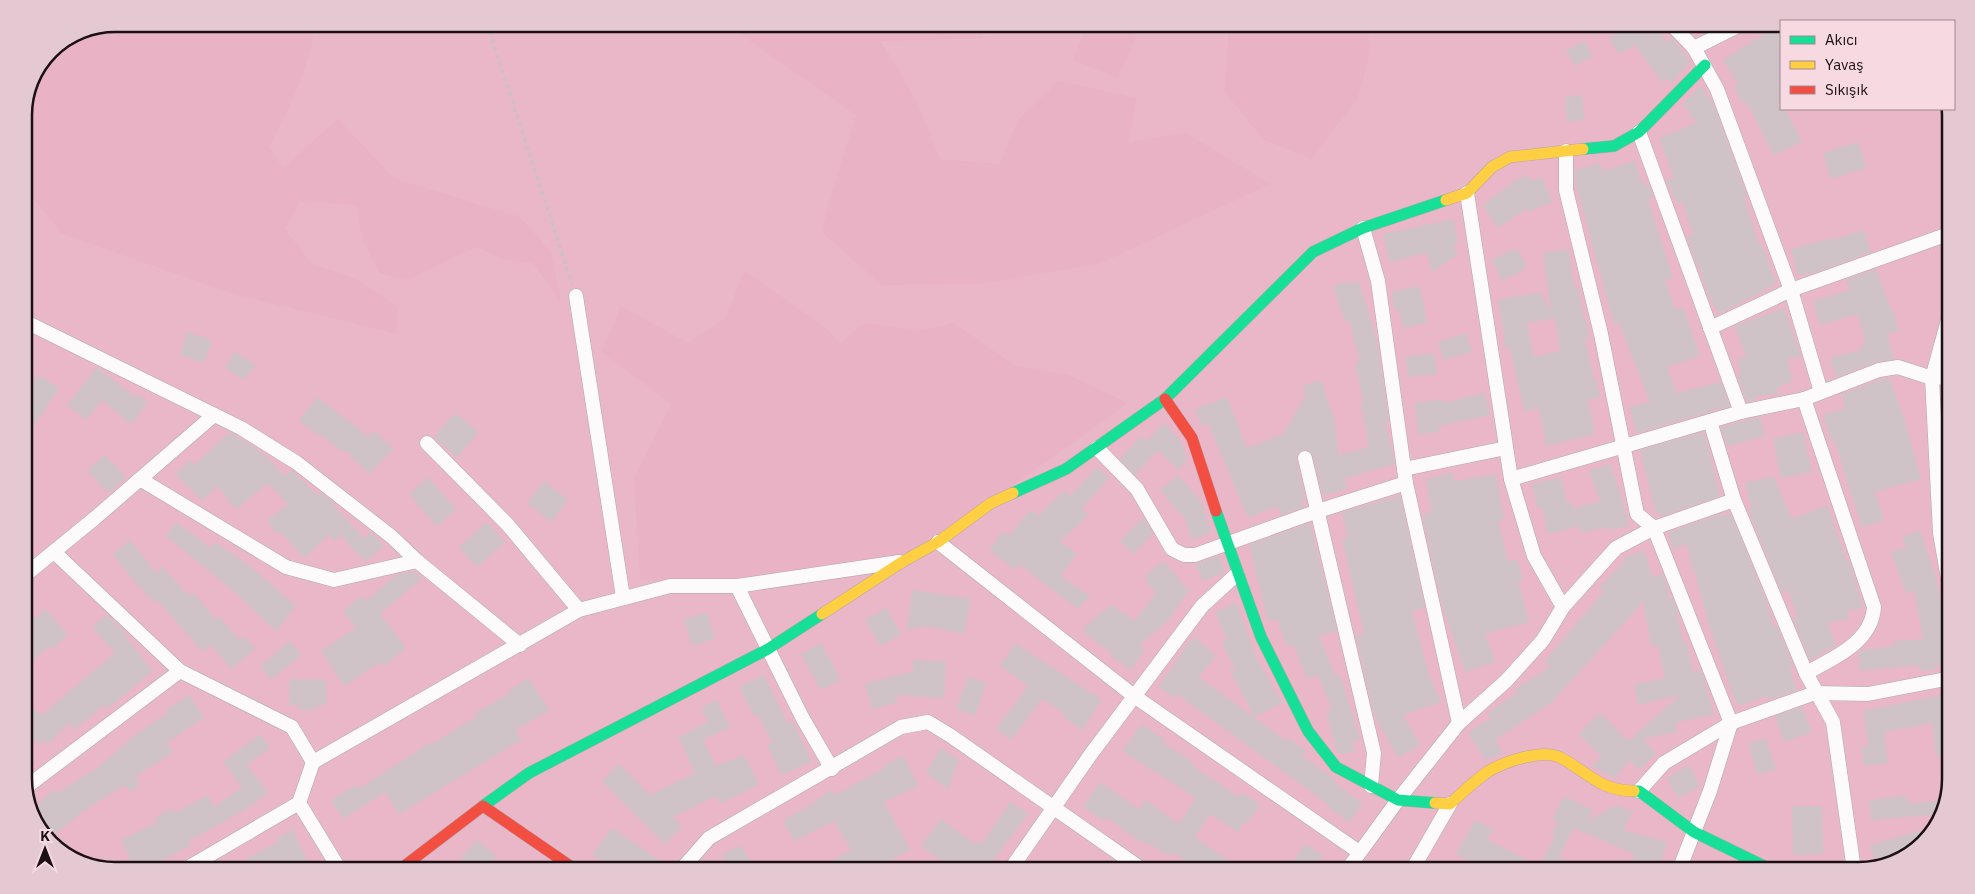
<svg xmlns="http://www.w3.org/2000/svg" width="1975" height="894" font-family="'IBM Plex Sans',sans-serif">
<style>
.green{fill:#e9b7c7}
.forest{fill:#e9b3c5}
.building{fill:#d0c3c7;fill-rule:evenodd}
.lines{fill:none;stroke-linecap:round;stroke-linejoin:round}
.street-casing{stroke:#b4a8ac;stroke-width:15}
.fast-casing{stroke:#b4a8ac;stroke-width:12}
.slow-casing{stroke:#b4a8ac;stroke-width:12}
.jam-casing{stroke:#b4a8ac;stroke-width:12}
.path{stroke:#c8c3c4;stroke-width:3;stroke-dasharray:4 4;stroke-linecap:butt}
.street{stroke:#fdfafb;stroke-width:14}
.fast{stroke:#16e098;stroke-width:11}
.slow{stroke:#ffcf43;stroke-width:11}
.jam{stroke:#f24e42;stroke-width:11}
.rim{fill:none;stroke:#1b1114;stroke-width:2.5}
</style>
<rect width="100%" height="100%" fill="#f0e0e5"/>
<path class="green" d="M115 24H1781V109L1951 110V779L1944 814 1910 855 1860 870H115L80 863 43 834 24 785V110L51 50 81 31Z"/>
<g class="forest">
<path d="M115 24H315C310 67 289 109 269 147L283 168 338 119 395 179 520 217 551 252 562 304 533 263 505 260 476 247 407 280 379 273 364 243 356 205 300 201 285 229 312 264 356 279 397 306 398 334 234 294 62 234 36 201 24 195V110L51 50 81 31Z"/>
<path d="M728 24H972L985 38 881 41 917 102 940 159 1000 164 1018 120 1059 81 1136 98 1128 142 1186 133 1270 184 1101 263 980 284 882 285 821 231 856 115 729 26Z"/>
<path d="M1088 24H1141L1118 78 1073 60Z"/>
<path d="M1229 24H1366L1371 50 1357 100 1311 159 1263 139 1225 92Z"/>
<path d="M744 271 825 327 840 343 865 323 919 331 953 323 1016 366 1068 375 1128 403 921 552 727 584 640 580 634 479 671 404 602 352 621 306 688 343 726 318Z"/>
</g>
<g class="building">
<path d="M1632 24H1655L1666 42 1672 38 1690 61 1671 84 1667 78 1662 82 1635 45 1619 54 1609 38Z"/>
<path d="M1774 24H1781V109H1785L1802 141 1774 156 1747 103 1744 105 1734 87 1738 84 1723 60 1764 34 1761 30Z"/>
<path d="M1585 41 1593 56 1575 66 1566 50Z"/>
<path d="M1701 86 1715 108 1747 196 1744 197 1759 245 1762 244 1776 284 1719 314 1708 295 1698 263 1696 264 1687 237 1693 235 1682 201 1677 203 1666 180 1674 177 1659 138 1696 123 1683 103Z"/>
<path d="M1582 95 1584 120 1567 122 1565 97Z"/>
<path d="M1858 142 1866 168 1831 179 1823 153Z"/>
<path d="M1635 161 1641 182 1644 181 1646 187 1649 186 1654 198 1648 200 1673 277 1665 280 1675 310 1683 307 1700 356 1667 367 1676 393 1721 382 1730 406 1636 433 1630 407 1650 402 1619 323 1614 324 1575 182V170L1600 163 1603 171Z"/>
<path d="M1529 175 1531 181 1542 177 1552 202 1529 212 1527 208 1498 228 1483 205 1516 180Z"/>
<path d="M1453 219 1458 243 1454 244 1457 255 1432 272 1427 253 1389 262 1383 234Z"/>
<path d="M1864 230 1871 252 1814 273 1798 275 1791 249 1831 238 1832 240Z"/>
<path d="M1569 249 1574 287H1578L1584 320 1586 319 1589 338H1585L1594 380 1596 379 1600 397 1588 400 1595 434 1546 446 1539 408 1524 411 1510 348 1506 349 1498 300 1540 292 1551 314 1543 253ZM1555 318 1560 351 1534 357 1527 323Z"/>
<path d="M1512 250H1518L1527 268 1502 281 1492 260Z"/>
<path d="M1876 269 1891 310H1893L1899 331 1887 334 1894 359 1876 362 1836 377 1830 358 1863 349 1861 344 1866 343 1858 314 1820 325 1813 301 1850 290 1846 280Z"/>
<path d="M1347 281 1348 284 1358 281 1369 313 1378 348 1389 423H1385L1395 464 1345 478 1347 489 1323 495 1313 456 1308 450H1303L1299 452 1296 460 1305 498 1302 499 1304 507 1281 515 1277 506 1248 518 1208 423 1201 425 1195 409 1227 397 1247 448 1283 434 1306 395 1303 386 1321 380 1334 420 1339 455 1369 447 1361 403 1363 402 1355 362 1360 361 1349 320 1345 322 1333 286Z"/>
<path d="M1420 286 1427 323 1403 328 1399 310H1395L1391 292Z"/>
<path d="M1784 308 1801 356 1788 359 1792 382 1777 387 1778 394 1754 397 1755 400 1747 402 1738 377H1740L1738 358 1746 357 1735 326Z"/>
<path d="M187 332 212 340 204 363 180 355Z"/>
<path d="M1466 333 1472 352 1444 360 1438 342Z"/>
<path d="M235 352 255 365 244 380 225 368Z"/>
<path d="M1434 353 1437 374 1408 377 1405 356Z"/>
<path d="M97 367 135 397 137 394 148 403 131 424 102 400 86 420 67 405Z"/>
<path d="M38 375 59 388 33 427 24 421V397Z"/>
<path d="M1889 377 1905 421 1921 479 1875 492 1884 520 1862 527 1834 440 1831 441 1823 415 1845 408 1841 394Z"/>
<path d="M1485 393 1490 415 1439 426V431L1419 435 1414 403 1444 399V403Z"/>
<path d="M317 397 368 436 374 431 393 449 369 474 344 449 342 452 320 434 319 436 299 421Z"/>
<path d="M455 413 478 432 457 458 434 437Z"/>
<path d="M1760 417 1765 436 1727 446 1721 427Z"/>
<path d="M1164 423 1182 443 1187 460 1178 470 1158 450 1135 475 1120 459 1141 436 1146 441Z"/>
<path d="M230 432 256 448 262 454 263 453 285 476 292 470 317 495 321 493 335 503 333 505 364 538 371 532 384 546 365 562 341 535 335 541 329 535 304 558 280 532 277 534 267 521 288 504 268 483 236 509 217 486 202 501 175 474 190 460 194 465Z"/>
<path d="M1704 432 1720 496 1662 516 1661 513 1656 514 1640 450Z"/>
<path d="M1803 432 1812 472 1781 478 1773 439Z"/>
<path d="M105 455 126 477 108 493 87 470Z"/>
<path d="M1609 464 1621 494 1629 526 1609 530 1608 527 1581 533 1580 526 1548 534 1542 507 1537 508 1532 484 1561 477 1567 503 1571 502 1573 508 1600 501 1589 471Z"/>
<path d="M1097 467 1109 478 1082 508 1088 516 1060 541 1077 554 1060 576 1090 596 1078 609 1019 564 1015 570 989 550 1003 532 1009 536 1030 510 1038 516 1065 490 1070 496Z"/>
<path d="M1452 473 1455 481 1496 474 1504 520 1498 521 1508 561 1517 559 1523 581 1518 582 1529 622 1485 634 1495 662 1465 672 1442 605 1422 514 1431 513 1426 479Z"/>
<path d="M1178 475 1201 501 1211 532 1192 540 1185 519 1160 490Z"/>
<path d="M1773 476 1792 519 1827 505 1846 560H1849L1863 608 1847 611 1849 618 1828 623 1836 646 1810 660 1793 619 1798 617 1788 590 1782 592 1748 510 1752 509 1745 483Z"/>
<path d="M428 477 456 509 437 526 409 494Z"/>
<path d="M544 481 568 500 551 522 527 503Z"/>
<path d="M1400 496 1425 608 1412 611 1429 675 1441 702 1403 715 1420 745 1398 758 1374 715 1356 636 1364 634 1342 539 1348 538 1342 512Z"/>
<path d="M1724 513V516L1731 514 1765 598 1774 627 1777 626 1793 666 1789 667 1797 690 1769 700 1768 696 1737 706 1711 632 1694 570H1692L1687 544 1673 549 1668 532Z"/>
<path d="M1143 518 1153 533 1133 554 1120 541Z"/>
<path d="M176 522 211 548 215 542 250 566 296 606 276 631 231 589 166 536Z"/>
<path d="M487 522 505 542 477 567 459 547Z"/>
<path d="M1310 523 1337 631 1319 636 1336 676 1340 675 1360 739 1352 742 1355 751 1344 754H1340L1337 751 1326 712 1332 709 1318 675 1308 679 1293 645 1287 647 1277 619 1268 621 1249 545Z"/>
<path d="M1920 530 1936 577 1944 619H1946V665H1935V670H1919V665L1860 671 1858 652 1859 651 1894 646V641L1923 639 1914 590 1906 593 1891 552 1906 547 1902 537Z"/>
<path d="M130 540 156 573 162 567 189 596 194 593 216 620 220 617 239 640 244 636 255 649 231 669 211 645 202 651 157 600 155 603 133 580 113 554Z"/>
<path d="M1644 551 1653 577 1663 574 1670 599H1673L1676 606 1683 643 1687 642 1693 672 1701 670 1714 714 1675 723 1677 732 1643 739 1656 754 1639 770 1630 760 1614 778 1592 766 1601 756 1579 734 1600 713 1628 741 1680 695 1638 705 1634 685 1665 678 1658 645 1651 646 1643 602 1551 703 1495 740 1503 753 1485 760 1468 732 1491 718 1487 713 1517 693 1514 690 1550 667 1544 662 1604 591 1599 587 1624 562 1623 558Z"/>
<path d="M1219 556 1225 572 1203 581 1195 564Z"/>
<path d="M1163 561 1189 591 1166 623 1140 644 1144 651 1131 670 1111 656 1113 654 1084 633 1086 631 1083 628 1111 605 1135 621 1156 593 1146 581V575Z"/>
<path d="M414 571 421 579 380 614 406 648 384 666 380 662 344 686 321 651 356 628 343 611 362 596 366 601 396 575Z"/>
<path d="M912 590 971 599 964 634 930 627H916L907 631Z"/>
<path d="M1236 603 1256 657 1282 703 1254 717 1286 741 1288 738 1306 751 1302 756 1336 780 1334 782 1363 804 1349 822 1328 807 1329 805 1177 694 1174 698 1158 686 1182 654 1180 653 1194 637 1216 656 1198 677 1254 717 1228 666 1237 673 1222 643 1227 640 1215 612Z"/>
<path d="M887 608 901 635 880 646 865 620Z"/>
<path d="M46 609 68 635 52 649 49 646 24 668V627Z"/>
<path d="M707 612 715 639 692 646 684 619Z"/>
<path d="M107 614 128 636 126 638 153 671 107 709 104 705 75 729 69 723 48 744 44 740 39 745 24 729V719L35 709 42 715 115 653 92 627Z"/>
<path d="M290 641 301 655 271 680 260 666Z"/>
<path d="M821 643 840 679 821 690 801 654Z"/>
<path d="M1015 643 1102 700 1082 730 1063 717 1065 714 1042 699 1011 740 996 729 1028 686 1000 666Z"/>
<path d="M913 660 946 662 944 698 896 695 898 702 872 709 865 684 913 671Z"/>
<path d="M764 675 788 724 792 721 812 761 787 773 781 774 767 745 772 743 758 715 754 716 739 687Z"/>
<path d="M968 677 986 683 975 716 956 709Z"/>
<path d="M529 678 549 710 516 730 521 740 399 814 385 792 343 819 331 800 357 785 359 789 411 755 430 743 431 745 477 716 475 713 510 693 508 691Z"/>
<path d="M290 679 326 680V705H317V710H298L299 705H289Z"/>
<path d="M1951 693V754L1936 756 1932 723 1884 732 1888 763 1864 766 1861 747 1869 746 1863 711Z"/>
<path d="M189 695 204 717 167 743 173 752 135 777 140 784 130 792 125 785 85 810 49 839 43 834 33 808 54 790 57 793 96 769 136 734 167 714 165 711Z"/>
<path d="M716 700 730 727 703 740 716 766 744 755 759 784 720 804 716 796 672 817 682 826 665 844 602 781 619 764 650 795 695 773 678 737 708 722 701 708Z"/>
<path d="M1802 707 1812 732 1784 742 1775 716Z"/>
<path d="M1142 724 1165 740 1163 743 1194 763 1192 766 1239 797 1242 793 1260 804 1248 823 1245 821 1238 832 1210 814 1195 837 1228 860 1221 870H1201L1172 852 1169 856 1144 841 1142 843 1107 818 1104 821 1083 807 1100 782 1139 809 1146 800 1179 824 1196 798 1122 751Z"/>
<path d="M260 734 270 748 247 765 268 793 246 809 189 841 191 845 144 870H135L121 840 158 822 155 817 172 808 175 813 208 795 214 807 242 787 223 762Z"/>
<path d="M1765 738 1776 769 1758 775 1748 744Z"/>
<path d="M941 748 959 760 948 789 926 773Z"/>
<path d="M903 756 918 786 884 802 910 850 872 870H817L851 850 834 821 794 841 783 820 815 803 814 801 832 790 835 795 885 768 884 765Z"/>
<path d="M1689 765 1700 786 1678 798 1667 778Z"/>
<path d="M1564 796 1594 811 1589 815 1592 819 1616 805 1632 812 1624 830 1667 842 1658 870H1641L1643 863 1632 860 1634 854 1574 828 1559 857 1588 870H1486L1456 854 1475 820 1493 829 1487 840 1540 866 1555 834 1552 833 1558 822 1552 820Z"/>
<path d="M1907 796 1908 804 1947 800 1944 814 1871 820 1869 800Z"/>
<path d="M1010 802 1028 814 986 870H955L921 846 941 819 975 844 977 841 982 844Z"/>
<path d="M1792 806H1822L1823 854 1793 855Z"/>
<path d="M1933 827 1910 855 1876 865 1870 845Z"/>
<path d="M612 828 672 869V870H614L592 855Z"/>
<path d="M292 829 312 870H248L243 861 278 842 276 839Z"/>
<path d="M477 840 496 856 484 870H470L459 861Z"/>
<path d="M1305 844 1323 855 1313 870H1288Z"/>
<path d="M741 845 755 870H731L722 855Z"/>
</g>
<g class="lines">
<g class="street-casing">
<g id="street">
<path d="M1671 24 1694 48 1717 89 1791 290 1821 392"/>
<path d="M1694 48 1742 24"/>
<path d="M1639 132 1741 412"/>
<path d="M1566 151V190L1601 334 1637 514 1654 528 1731 723 1710 791 1679 870"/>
<path d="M1467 193 1511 479 1534 556 1563 607"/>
<path d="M1363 228 1378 281 1406 483 1459 723"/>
<path d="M576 296 623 597"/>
<path d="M1951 309 1932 378 1940 533 1951 596"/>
<path d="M24 321 241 428 297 463 392 537 417 561 520 645"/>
<path d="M1710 328 1791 290 1951 233"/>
<path d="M1804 399 1874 607C1872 642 1834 658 1806 673"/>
<path d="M1710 421 1734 500 1806 673 1833 722 1854 870"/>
<path d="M427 443 508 525 579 610"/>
<path d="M1097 448 1137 489 1172 549 1184 555H1195L1318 511 1406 483"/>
<path d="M1305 458 1374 753 1371 786"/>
<path d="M1404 469 1506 448"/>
<path d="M140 479 286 567 334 580 417 561"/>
<path d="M1511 479 1741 412 1804 399 1879 370 1898 367 1932 378 1951 377"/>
<path d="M938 542 1134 696 1359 852"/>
<path d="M54 552 180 671 292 727 313 762"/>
<path d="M24 576 95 518 214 415"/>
<path d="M737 586 802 717 832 769"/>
<path d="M25 788 180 671"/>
<path d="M1639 791 1664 763 1731 723 1815 693 1868 694 1951 678"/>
<path d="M184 870 299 803"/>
<path d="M340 870 299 803 313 762 579 610 670 586H737L899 562"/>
<path d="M681 870 709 838 901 727 928 722 951 736 1143 870"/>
<path d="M1010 870 1091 754 1202 606 1237 574"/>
<path d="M1347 870 1398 800 1459 723 1506 681 1543 640 1563 607 1616 548 1654 528 1734 500"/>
<path d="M1412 870 1450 804"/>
</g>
</g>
<g class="fast-casing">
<g id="fast">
<path d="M1583 149 1614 146 1639 132 1705 65"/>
<path d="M1013 493 1066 469 1165 399 1313 252 1363 228 1446 200"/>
<path d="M1216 511 1261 637 1308 731 1336 767 1398 800 1435 803"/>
<path d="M1634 791H1639L1694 832 1772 870"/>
<path d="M483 806 529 773 768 649 822 614"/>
</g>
</g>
<g class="slow-casing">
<g id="slow">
<path d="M1446 200 1467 193 1492 167 1510 157 1583 149"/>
<path d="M822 614 902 562 938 542 991 503 1013 493"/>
<path d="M1435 803 1450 804C1462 793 1475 780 1489 771 1504 762 1541 749 1559 757 1587 771 1599 791 1634 791"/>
</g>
</g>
<g class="jam-casing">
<g id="jam">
<path d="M1165 399 1192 438 1216 511"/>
<path d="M399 870 483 806 576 870"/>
</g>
</g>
<path class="path" d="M487 24 572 284"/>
<use href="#street" class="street"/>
<use href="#fast" class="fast"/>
<use href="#slow" class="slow"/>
<use href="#jam" class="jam"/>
</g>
<path d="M0 0H1975V894H0ZM115 32H1859A83 83 0 0 1 1942 115V779A83 83 0 0 1 1859 862H115A83 83 0 0 1 32 779V115A83 83 0 0 1 115 32Z" fill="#e5c9d2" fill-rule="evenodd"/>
<path class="rim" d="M115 32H1859A83 83 0 0 1 1942 115V779A83 83 0 0 1 1859 862H115A83 83 0 0 1 32 779V115A83 83 0 0 1 115 32Z"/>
<rect x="1780" y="20" width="175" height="90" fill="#f7d9e2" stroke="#9f8990"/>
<rect x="1790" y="36" width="25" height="8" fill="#16e098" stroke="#9f8990"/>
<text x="1825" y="45" font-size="15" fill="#1b1114">Akıcı</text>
<rect x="1790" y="61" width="25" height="8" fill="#ffcf43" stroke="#9f8990"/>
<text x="1825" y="70" font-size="15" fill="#1b1114">Yavaş</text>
<rect x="1790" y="86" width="25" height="8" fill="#f24e42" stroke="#9f8990"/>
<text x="1825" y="95" font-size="15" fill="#1b1114">Sıkışık</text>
<g transform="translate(45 849)" stroke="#f7d9e2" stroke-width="4" paint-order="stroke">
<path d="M0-4L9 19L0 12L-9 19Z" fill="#1b1114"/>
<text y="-8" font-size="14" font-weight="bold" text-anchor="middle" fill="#1b1114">K</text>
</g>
</svg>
